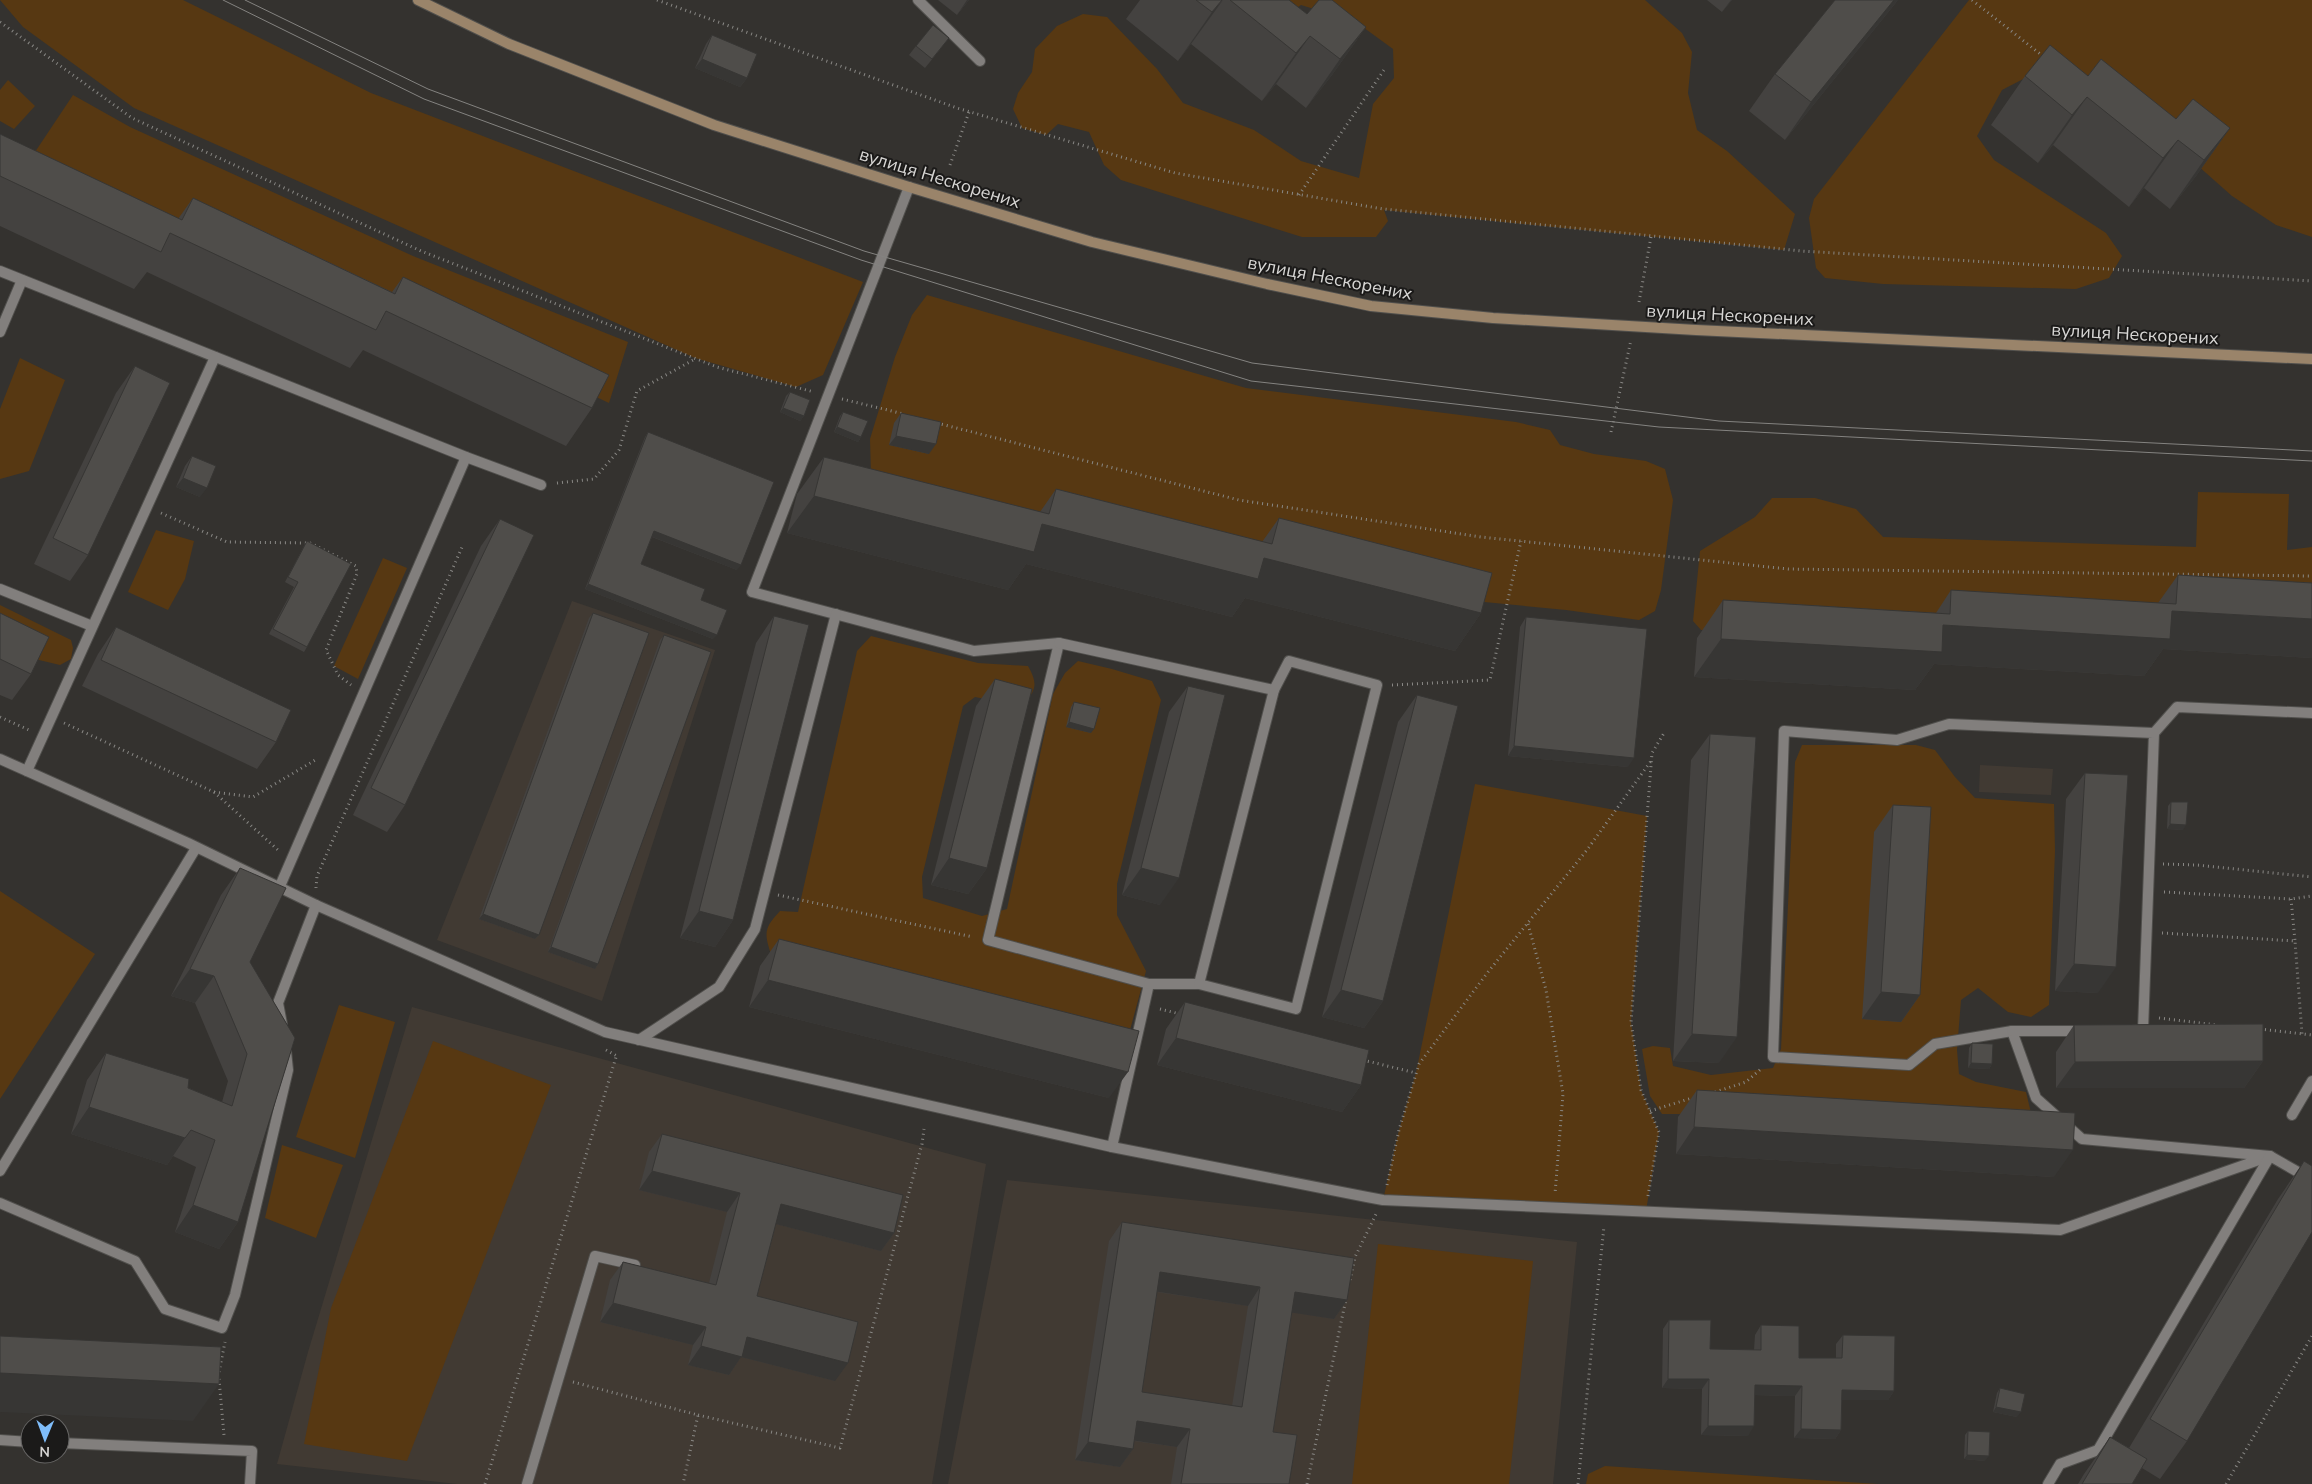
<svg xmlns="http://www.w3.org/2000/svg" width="2312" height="1484" font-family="'Nunito Sans',sans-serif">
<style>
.built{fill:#413a33}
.green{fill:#573812}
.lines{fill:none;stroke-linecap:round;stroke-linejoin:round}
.service-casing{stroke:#504f4c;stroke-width:12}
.secondary-casing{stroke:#504f4c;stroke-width:12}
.path{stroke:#898885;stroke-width:3;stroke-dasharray:1 4;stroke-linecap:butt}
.service{stroke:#827f7d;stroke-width:10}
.secondary{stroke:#9a846a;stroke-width:10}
.tram{stroke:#848380;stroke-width:1}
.wall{fill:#444240;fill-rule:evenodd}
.shaded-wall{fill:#373634}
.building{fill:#4f4d4a;stroke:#373634;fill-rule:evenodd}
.labels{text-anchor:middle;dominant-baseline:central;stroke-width:4;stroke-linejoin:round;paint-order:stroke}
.street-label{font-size:18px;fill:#d7d6d4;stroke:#1b1a19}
</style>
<rect width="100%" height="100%" fill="#34322f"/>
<g class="built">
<path d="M572 601 715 650 602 1001 437 940Z"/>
<path d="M1980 765 2053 769 2051 795 1979 792Z"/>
<path d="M412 1007 986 1164 932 1484H457L277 1464 308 1352Z"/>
<path d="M1007 1180 1577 1242 1553 1484H948Z"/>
</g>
<g class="green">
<path d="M0 0H183L371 93 863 282 823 375 796 387 695 358 134 108 23 27Z"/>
<path d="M1203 0H1645L1682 33 1692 52 1688 93 1697 130 1727 151 1795 214 1784 250 1384 210 1388 221 1376 237H1302L1121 180 1104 165 1089 132 1058 124 1046 135 1022 128 1013 109 1018 93 1032 72 1035 49 1057 26 1083 14 1107 17 1157 69 1183 103 1254 130 1301 161 1359 178 1373 104 1394 78 1393 49 1356 22 1301 5 1273 25Z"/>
<path d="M1969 0H2312V237L2276 225 2232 196 2179 149 2027 77 2002 90 1977 136 1994 160 2106 233 2122 256 2109 278 2076 289 1883 284 1825 278 1816 268 1809 218 1814 199Z"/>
<path d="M8 80 35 106 14 129 0 121V90Z"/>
<path d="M73 95 130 127 413 256 628 342 609 403 406 308 25 167Z"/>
<path d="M927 295 1246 388 1516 422 1550 430 1560 445 1594 454 1646 461 1665 469 1673 500 1661 590 1655 611 1639 620 1566 610 1474 601 1230 562 871 475 870 439 895 357 912 315Z"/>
<path d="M20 358 65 380 29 471 0 479V409Z"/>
<path d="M2198 492 2289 494 2287 550 2312 547V615L1894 641 1701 630 1693 621 1700 551 1755 517 1772 498H1815L1856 509 1883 537 2196 547Z"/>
<path d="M156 530 194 541 185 579 168 610 128 592Z"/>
<path d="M383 558 407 568 358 679 334 666Z"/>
<path d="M0 605 71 640 73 648 71 659 60 665 39 660 0 641Z"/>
<path d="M871 636 978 663 1028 666C1038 684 1037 691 1021 706L975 697 963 706 922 877 923 898 982 916 1007 909 1053 694 1065 673 1078 661 1112 669 1152 681 1161 700 1117 884V915L1146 971 1130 1030 771 954C764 933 764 928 780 911L798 912 857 651Z"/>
<path d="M1802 745H1916L1935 750 1955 777 1975 798 2054 804 2055 851 2049 1005 2031 1017 2008 1012 1978 988 1961 1000 1957 1050 1959 1074 1976 1082 2026 1092 2031 1113 1662 1114 1650 1096 1642 1049 1653 1046 1670 1048 1673 1066 1711 1075 1773 1068 1781 1049 1795 762Z"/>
<path d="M1475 784 1647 816 1631 1022 1641 1090 1659 1132 1646 1211 1383 1200 1399 1130 1416 1073Z"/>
<path d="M0 891 95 954 0 1099Z"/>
<path d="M339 1005 395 1022 355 1158 296 1137Z"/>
<path d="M433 1041 551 1085 407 1461 304 1444 331 1308Z"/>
<path d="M282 1145 343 1165 316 1238 265 1218Z"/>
<path d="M1378 1244 1533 1261 1509 1484H1352Z"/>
<path d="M1605 1466 1878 1484H1586L1588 1474Z"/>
</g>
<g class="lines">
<g class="service-casing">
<g id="service">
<path d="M918 0 980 61"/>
<path d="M909 187 752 592 974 651 1059 643 988 940 1149 984 1112 1147"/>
<path d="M0 271 466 457 541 485"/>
<path d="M0 332 22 280"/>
<path d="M0 589 92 626"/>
<path d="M1059 643 1274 690 1199 984H1149"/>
<path d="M2154 733 2177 707 2312 713"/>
<path d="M0 759 188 843 316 905 605 1032 1112 1147 1367 1197 1383 1200 2060 1230 2270 1156 2082 1139 2036 1098 2012 1031 1935 1044 1909 1065 1773 1057 1784 731 1897 740 1949 724 2154 733 2143 1030H2135"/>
<path d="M27 771 215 357"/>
<path d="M280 886 466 457"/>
<path d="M1199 984 1296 1009 1377 685 1289 661 1274 690"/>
<path d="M282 1024 278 1003 316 905"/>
<path d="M2012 1031H2083"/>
<path d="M639 1040 719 987 755 929 836 614"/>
<path d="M2292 1115 2312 1081"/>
<path d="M0 1171 196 848"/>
<path d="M0 1203 135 1261 165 1309 222 1328 235 1295 288 1070 286 1051"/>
<path d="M0 1440 30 1442"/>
<path d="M60 1443 252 1451 250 1484"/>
<path d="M527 1484 595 1256 635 1265"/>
<path d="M2048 1484 2060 1464 2098 1450 2270 1156 2312 1180"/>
</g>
</g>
<g class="secondary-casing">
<path id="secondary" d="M418 0 509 44 714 125 909 187 1092 242 1267 284 1371 306 1493 318 1696 330 2312 359"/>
</g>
<g class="path">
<path d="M657 0 957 108 1175 173 1383 209 1801 251 2312 281"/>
<path d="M1972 0 2044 57"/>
<path d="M0 22 132 118 421 251 717 367 814 392"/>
<path d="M950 165 969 112"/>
<path d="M1299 195 1386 67"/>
<path d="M1639 302 1651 237"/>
<path d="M842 399 904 414"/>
<path d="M937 423 1239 500 1481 537 1788 569 2312 576"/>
<path d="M1611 432 1631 340"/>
<path d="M557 483 594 479 619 450 637 391 695 359"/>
<path d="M161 513 227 542 310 543 356 566 357 574 326 650 338 675 351 685"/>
<path d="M1392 685 1490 680 1521 541"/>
<path d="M0 717 29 730"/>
<path d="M64 723 214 792 278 850"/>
<path d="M214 792 253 797 317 759"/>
<path d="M2163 864 2197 865 2312 877"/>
<path d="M316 888 317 876 463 545"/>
<path d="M2164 892 2291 899 2312 896"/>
<path d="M778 895 973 937"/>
<path d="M2291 899 2295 941"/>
<path d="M1528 924 1546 990 1563 1094 1555 1194"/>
<path d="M2162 933 2295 941 2302 1034"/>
<path d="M1160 1009 1180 1014"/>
<path d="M2159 1018 2217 1025"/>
<path d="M2260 1029 2312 1035"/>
<path d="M606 1050 617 1056"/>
<path d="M1363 1060 1416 1073"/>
<path d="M1715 1092 1746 1082 1762 1068"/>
<path d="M1650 1111 1692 1098"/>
<path d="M1387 1185 1399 1130 1419 1064 1488 972 1587 850 1651 761"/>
<path d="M1648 1196 1659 1132 1641 1090 1631 1022 1652 753 1664 733"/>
<path d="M1350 1280 1355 1257 1376 1214"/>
<path d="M219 1372 225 1342"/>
<path d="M219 1379 224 1435"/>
<path d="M573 1382 698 1415 683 1484"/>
<path d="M698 1415 840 1448 922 1144 924 1129"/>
<path d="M485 1484 617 1054"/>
<path d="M1307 1484 1346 1299"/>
<path d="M1578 1484 1604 1226"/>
<path d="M2226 1484 2312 1336"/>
</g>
<use href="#service" class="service"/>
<use href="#secondary" class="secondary"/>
<g class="tram">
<path d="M223 0 424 99 861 260 1251 381 1659 427 2312 461"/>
<path d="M245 0 428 89 864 251 1252 363 1719 421 2312 451"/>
</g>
</g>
<g class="wall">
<path d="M938 0H969L957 15Z"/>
<path d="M1140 0H1289L1307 14 1366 27 1332 75 1306 108 1276 84 1262 101 1191 44 1178 61 1126 19Z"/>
<path d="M1707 0H1732L1722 12Z"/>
<path d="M1898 0 1785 140 1749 111 1775 74Z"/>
<path d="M712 35 747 78 740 87 695 68 706 44Z"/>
<path d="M916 46 942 47 925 68 909 55Z"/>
<path d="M2025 76H2088L2176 119 2230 128 2196 176 2170 209 2144 188 2129 207 2053 145 2038 163 1991 125Z"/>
<path d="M0 134 178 219 193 198 392 292 403 277 592 408 566 446 363 350 350 368 147 272 134 289 0 226Z"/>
<path d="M135 366 88 555 70 581 34 564 116 393Z"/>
<path d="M790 392 804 416 800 421 780 412 786 396Z"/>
<path d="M843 412 861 437 858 442 834 432 840 416Z"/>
<path d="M901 413 929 454 889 445 894 423Z"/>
<path d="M648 432 737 570 652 537 641 564 701 600 713 639 585 589 645 437Z"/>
<path d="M192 456 200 497 176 487 185 466Z"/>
<path d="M824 457 1040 512 1056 489 1262 542 1279 518 1481 613 1455 651 1245 598 1232 617 1026 564 1008 590 787 533 797 494Z"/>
<path d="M500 519 405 805 387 832 353 815 481 546Z"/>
<path d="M307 541V647L304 652 269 634 294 587 285 582 304 546Z"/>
<path d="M2178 575 2312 583V658L2163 649 2144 676 1934 664 1915 690 1694 677 1697 638 1723 600 1936 613 1951 590 2158 603Z"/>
<path d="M0 613 31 674 12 700 0 695Z"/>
<path d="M593 613 539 935 535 939 479 919 589 618Z"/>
<path d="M774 616 733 920 715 947 680 938 756 643Z"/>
<path d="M1526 617 1628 767 1508 756 1520 627Z"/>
<path d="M116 627 276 742 257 769 82 686 98 654Z"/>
<path d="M664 635 598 964 595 969 548 952 660 640Z"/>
<path d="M995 679 987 868 968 894 931 885 976 706Z"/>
<path d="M1188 686 1160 905 1122 895 1169 712Z"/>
<path d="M1417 695 1383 1001 1364 1028 1322 1017 1398 722Z"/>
<path d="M1074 702 1091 733 1066 727 1071 707Z"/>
<path d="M1710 734 1719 1063 1673 1061 1691 760Z"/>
<path d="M2085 773 2098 993 2055 991 2066 799Z"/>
<path d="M2171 802 2183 830 2167 829 2168 806Z"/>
<path d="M1893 805 1920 995 1901 1022 1862 1019 1874 832Z"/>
<path d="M240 868 250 962 295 1038 238 1222 219 1249 175 1232 196 1167 173 1156 167 1165 71 1134 87 1080 106 1053 222 1102 228 1081 195 1003 171 996 221 895Z"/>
<path d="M779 939 1109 1098 749 1007 760 966Z"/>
<path d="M1185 1002 1361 1085 1342 1112 1157 1065 1166 1029Z"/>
<path d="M2074 1025 2263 1061 2244 1088H2056V1052Z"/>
<path d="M1972 1043 1992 1064 1989 1069 1968 1068 1969 1048Z"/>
<path d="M1697 1090 2054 1177 1676 1154 1678 1117Z"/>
<path d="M662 1134 894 1233 881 1251 776 1224 757 1296 835 1381 741 1357 729 1375 688 1365 693 1345 600 1322 610 1280 623 1262 709 1283 727 1212 639 1190 649 1152Z"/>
<path d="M2304 1161 2187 1441 2160 1479 2142 1468 2132 1484H2078L2084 1474 2110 1437 2129 1448 2278 1199Z"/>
<path d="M1122 1222 1347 1300 1334 1319 1292 1312 1273 1432 1289 1484H1171L1177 1447 1134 1441 1133 1449 1120 1467 1075 1460 1109 1241ZM1157 1292 1248 1306 1232 1406 1142 1392Z"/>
<path d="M1669 1320 1710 1349 1754 1350 1755 1335 1761 1325 1799 1358H1836V1344L1843 1335 1894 1391 1888 1400H1842L1841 1430 1835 1439 1794 1438 1795 1396 1755 1395 1748 1436 1701 1435 1702 1389 1662 1388 1663 1329Z"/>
<path d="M2000 1388 2017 1417 1993 1412 1997 1393Z"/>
<path d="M1968 1431 1985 1461 1964 1459 1965 1435Z"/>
</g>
<g class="shaded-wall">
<path d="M967 0H969L957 15Z"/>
<path d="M1223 0 1191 44 1178 61 1212 12Z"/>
<path d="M1731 0H1732L1722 12Z"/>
<path d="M1894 0H1898L1785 140 1811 102Z"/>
<path d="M1366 27 1332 75 1306 108 1340 59Z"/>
<path d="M1310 36 1276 84 1262 101 1296 53Z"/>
<path d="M702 59 747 78 740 87 695 68Z"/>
<path d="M2087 97 2053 145 2038 163 2072 115Z"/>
<path d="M2230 128 2196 176 2170 209 2204 160Z"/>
<path d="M2178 140 2144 188 2129 207 2163 158Z"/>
<path d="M783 408 804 416 800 421 780 412Z"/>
<path d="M837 427 861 437 858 442 834 432Z"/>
<path d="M896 436 936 444 929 454 889 445Z"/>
<path d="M183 478 207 488 200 497 176 487Z"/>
<path d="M814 496 1042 524 1264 558 1481 613 1455 651 1245 598 1232 617 1026 564 1008 590 787 533Z"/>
<path d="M654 531 741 565 737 570 650 536Z"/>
<path d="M588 584 717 635 713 639 585 589Z"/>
<path d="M2172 611 2312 619V658L2163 649 2144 676 1934 664 1915 690 1694 677 1721 639Z"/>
<path d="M1069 722 1094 729 1091 733 1066 727Z"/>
<path d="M1514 746 1634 758 1628 767 1508 756Z"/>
<path d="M2170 824 2186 825 2183 830 2167 829Z"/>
<path d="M949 858 987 868 968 894 931 885Z"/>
<path d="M1141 868 1179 878 1160 905 1122 895Z"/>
<path d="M699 911 733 920 715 947 680 938Z"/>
<path d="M483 914 539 935 535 939 479 919Z"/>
<path d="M551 947 598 964 595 969 548 952Z"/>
<path d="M2074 964 2116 967 2098 993 2055 991Z"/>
<path d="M190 969 214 976 195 1003 171 996Z"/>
<path d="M768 980 1128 1072 1109 1098 749 1007Z"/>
<path d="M1341 990 1383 1001 1364 1028 1322 1017Z"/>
<path d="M1881 992 1920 995 1901 1022 1862 1019Z"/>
<path d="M1692 1034 1737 1037 1719 1063 1673 1061Z"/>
<path d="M1176 1038 1361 1085 1342 1112 1157 1065Z"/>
<path d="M2263 1061 2244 1088H2056L2075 1062Z"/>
<path d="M1971 1063 1992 1064 1989 1069 1968 1068Z"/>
<path d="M89 1107 185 1138 167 1165 71 1134Z"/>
<path d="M1694 1127 2073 1150 2054 1177 1676 1154Z"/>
<path d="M652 1171 740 1193 727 1212 639 1190Z"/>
<path d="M781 1204 894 1233 881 1251 768 1222Z"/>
<path d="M193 1205 238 1222 219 1249 175 1232Z"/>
<path d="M1160 1272 1260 1287 1248 1306 1147 1290Z"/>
<path d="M1295 1292 1347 1300 1334 1319 1282 1311Z"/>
<path d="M613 1303 706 1327 693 1345 600 1322Z"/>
<path d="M747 1337 848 1363 835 1381 741 1357 729 1375 688 1365 701 1346Z"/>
<path d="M0 1373 219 1384 193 1421 0 1412Z"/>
<path d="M1668 1379H1709L1702 1389 1662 1388Z"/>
<path d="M1755 1385 1802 1386 1795 1396 1748 1395Z"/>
<path d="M1842 1390 1894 1391 1888 1400H1836Z"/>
<path d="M1996 1407 2021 1412 2017 1417 1993 1412Z"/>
<path d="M1137 1421 1190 1429 1177 1447 1124 1439Z"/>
<path d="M1708 1426H1754L1748 1436 1701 1435Z"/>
<path d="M1801 1429 1841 1430 1835 1439 1794 1438Z"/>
<path d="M1088 1442 1133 1449 1120 1467 1075 1460Z"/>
<path d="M1967 1455 1989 1456 1985 1461 1964 1459Z"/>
</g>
<g class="building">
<path d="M1196 0H1222L1212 12Z"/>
<path d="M1230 0H1289L1307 14 1319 0H1332L1366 27 1340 59 1310 36 1296 53Z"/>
<path d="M1835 0H1894L1811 102 1775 74Z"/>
<path d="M933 25 949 38 932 59 916 46Z"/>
<path d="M712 35 757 54 747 78 702 59Z"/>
<path d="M2050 45 2088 76 2101 59 2176 119 2193 99 2230 128 2204 160 2178 140 2163 158 2087 97 2072 115 2025 76Z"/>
<path d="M0 134 182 220 193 198 395 294 403 277 609 375 592 408 386 311 376 330 170 233 161 252 0 176Z"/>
<path d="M135 366 170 383 88 555 53 538Z"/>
<path d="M790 392 810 400 804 416 783 408Z"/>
<path d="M843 412 868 421 861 437 837 427Z"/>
<path d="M901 413 941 422 936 444 896 436Z"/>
<path d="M648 432 774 482 741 565 654 531 641 564 705 589 701 600 727 610 717 635 588 584Z"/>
<path d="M192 456 216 466 207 488 183 478Z"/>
<path d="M824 457 1049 514 1056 489 1272 544 1279 518 1492 573 1481 613 1264 558 1258 579 1042 524 1034 552 814 496Z"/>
<path d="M500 519 534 535 405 805 371 788Z"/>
<path d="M307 541 351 564 307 647 273 629 298 582 288 577Z"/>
<path d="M2178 575 2312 583V619L2172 611 2170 639 1943 625 1942 652 1721 639 1723 600 1950 614 1951 590 2176 604Z"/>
<path d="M0 613 49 637 31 674 0 659Z"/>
<path d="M593 613 649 633 539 935 483 914Z"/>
<path d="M774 616 809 625 733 920 699 911Z"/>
<path d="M1526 617 1647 629 1634 758 1514 746Z"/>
<path d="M116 627 291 710 276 742 101 660Z"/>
<path d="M664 635 711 652 598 964 551 947Z"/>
<path d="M995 679 1032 689 987 868 949 858Z"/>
<path d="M1188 686 1225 695 1179 878 1141 868Z"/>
<path d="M1417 695 1458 706 1383 1001 1341 990Z"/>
<path d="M1074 702 1100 708 1094 729 1069 722Z"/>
<path d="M1710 734 1756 737 1737 1037 1692 1034Z"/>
<path d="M2085 773 2128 775 2116 967 2074 964Z"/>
<path d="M2171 802H2188L2186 825 2170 824Z"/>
<path d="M1893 805 1931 807 1920 995 1881 992Z"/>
<path d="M240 868 286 888 250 962 295 1038 238 1222 193 1205 215 1140 191 1130 185 1138 89 1107 106 1053 189 1079 188 1088 232 1106 247 1054 214 976 190 969Z"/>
<path d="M779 939 1139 1031 1128 1072 768 980Z"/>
<path d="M1185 1002 1369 1050 1361 1085 1176 1038Z"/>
<path d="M2263 1024V1061L2075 1062 2074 1025Z"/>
<path d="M1972 1043 1993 1044 1992 1064 1971 1063Z"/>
<path d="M1697 1090 2075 1113 2073 1150 1694 1127Z"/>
<path d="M662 1134 903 1195 894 1233 781 1204 757 1296 858 1322 848 1363 747 1337 742 1357 701 1346 706 1327 613 1303 623 1262 716 1285 740 1193 652 1171Z"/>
<path d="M2304 1161 2312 1166V1232L2187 1441 2150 1419Z"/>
<path d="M1122 1222 1354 1258 1347 1300 1295 1292 1273 1432 1297 1435 1289 1484H1181L1190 1429 1137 1421 1133 1449 1088 1442ZM1160 1272 1260 1287 1242 1407 1142 1392Z"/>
<path d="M1669 1320H1711L1710 1349 1761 1350V1325L1799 1326V1358H1842L1843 1335 1895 1336 1894 1391 1842 1390 1841 1430 1801 1429 1802 1386 1755 1385 1754 1426H1708L1709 1379H1668Z"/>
<path d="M0 1336 221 1347 219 1384 0 1373Z"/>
<path d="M2000 1388 2025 1394 2021 1412 1996 1407Z"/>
<path d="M1968 1431 1990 1432 1989 1456 1967 1455Z"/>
<path d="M2110 1437 2147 1459 2132 1484H2082Z"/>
</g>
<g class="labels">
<g class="street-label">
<text transform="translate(940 178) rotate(17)">вулиця Нескорених</text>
<text transform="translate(1330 278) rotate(11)">вулиця Нескорених</text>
<text transform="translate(1730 315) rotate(3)">вулиця Нескорених</text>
<text transform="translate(2135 334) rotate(3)">вулиця Нескорених</text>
</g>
</g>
<g transform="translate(45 1439) rotate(181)"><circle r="24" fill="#1b1a19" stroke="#666564"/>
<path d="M0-4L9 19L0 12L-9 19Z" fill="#7fbdfa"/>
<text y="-8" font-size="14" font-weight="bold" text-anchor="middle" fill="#d7d6d4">N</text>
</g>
</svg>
